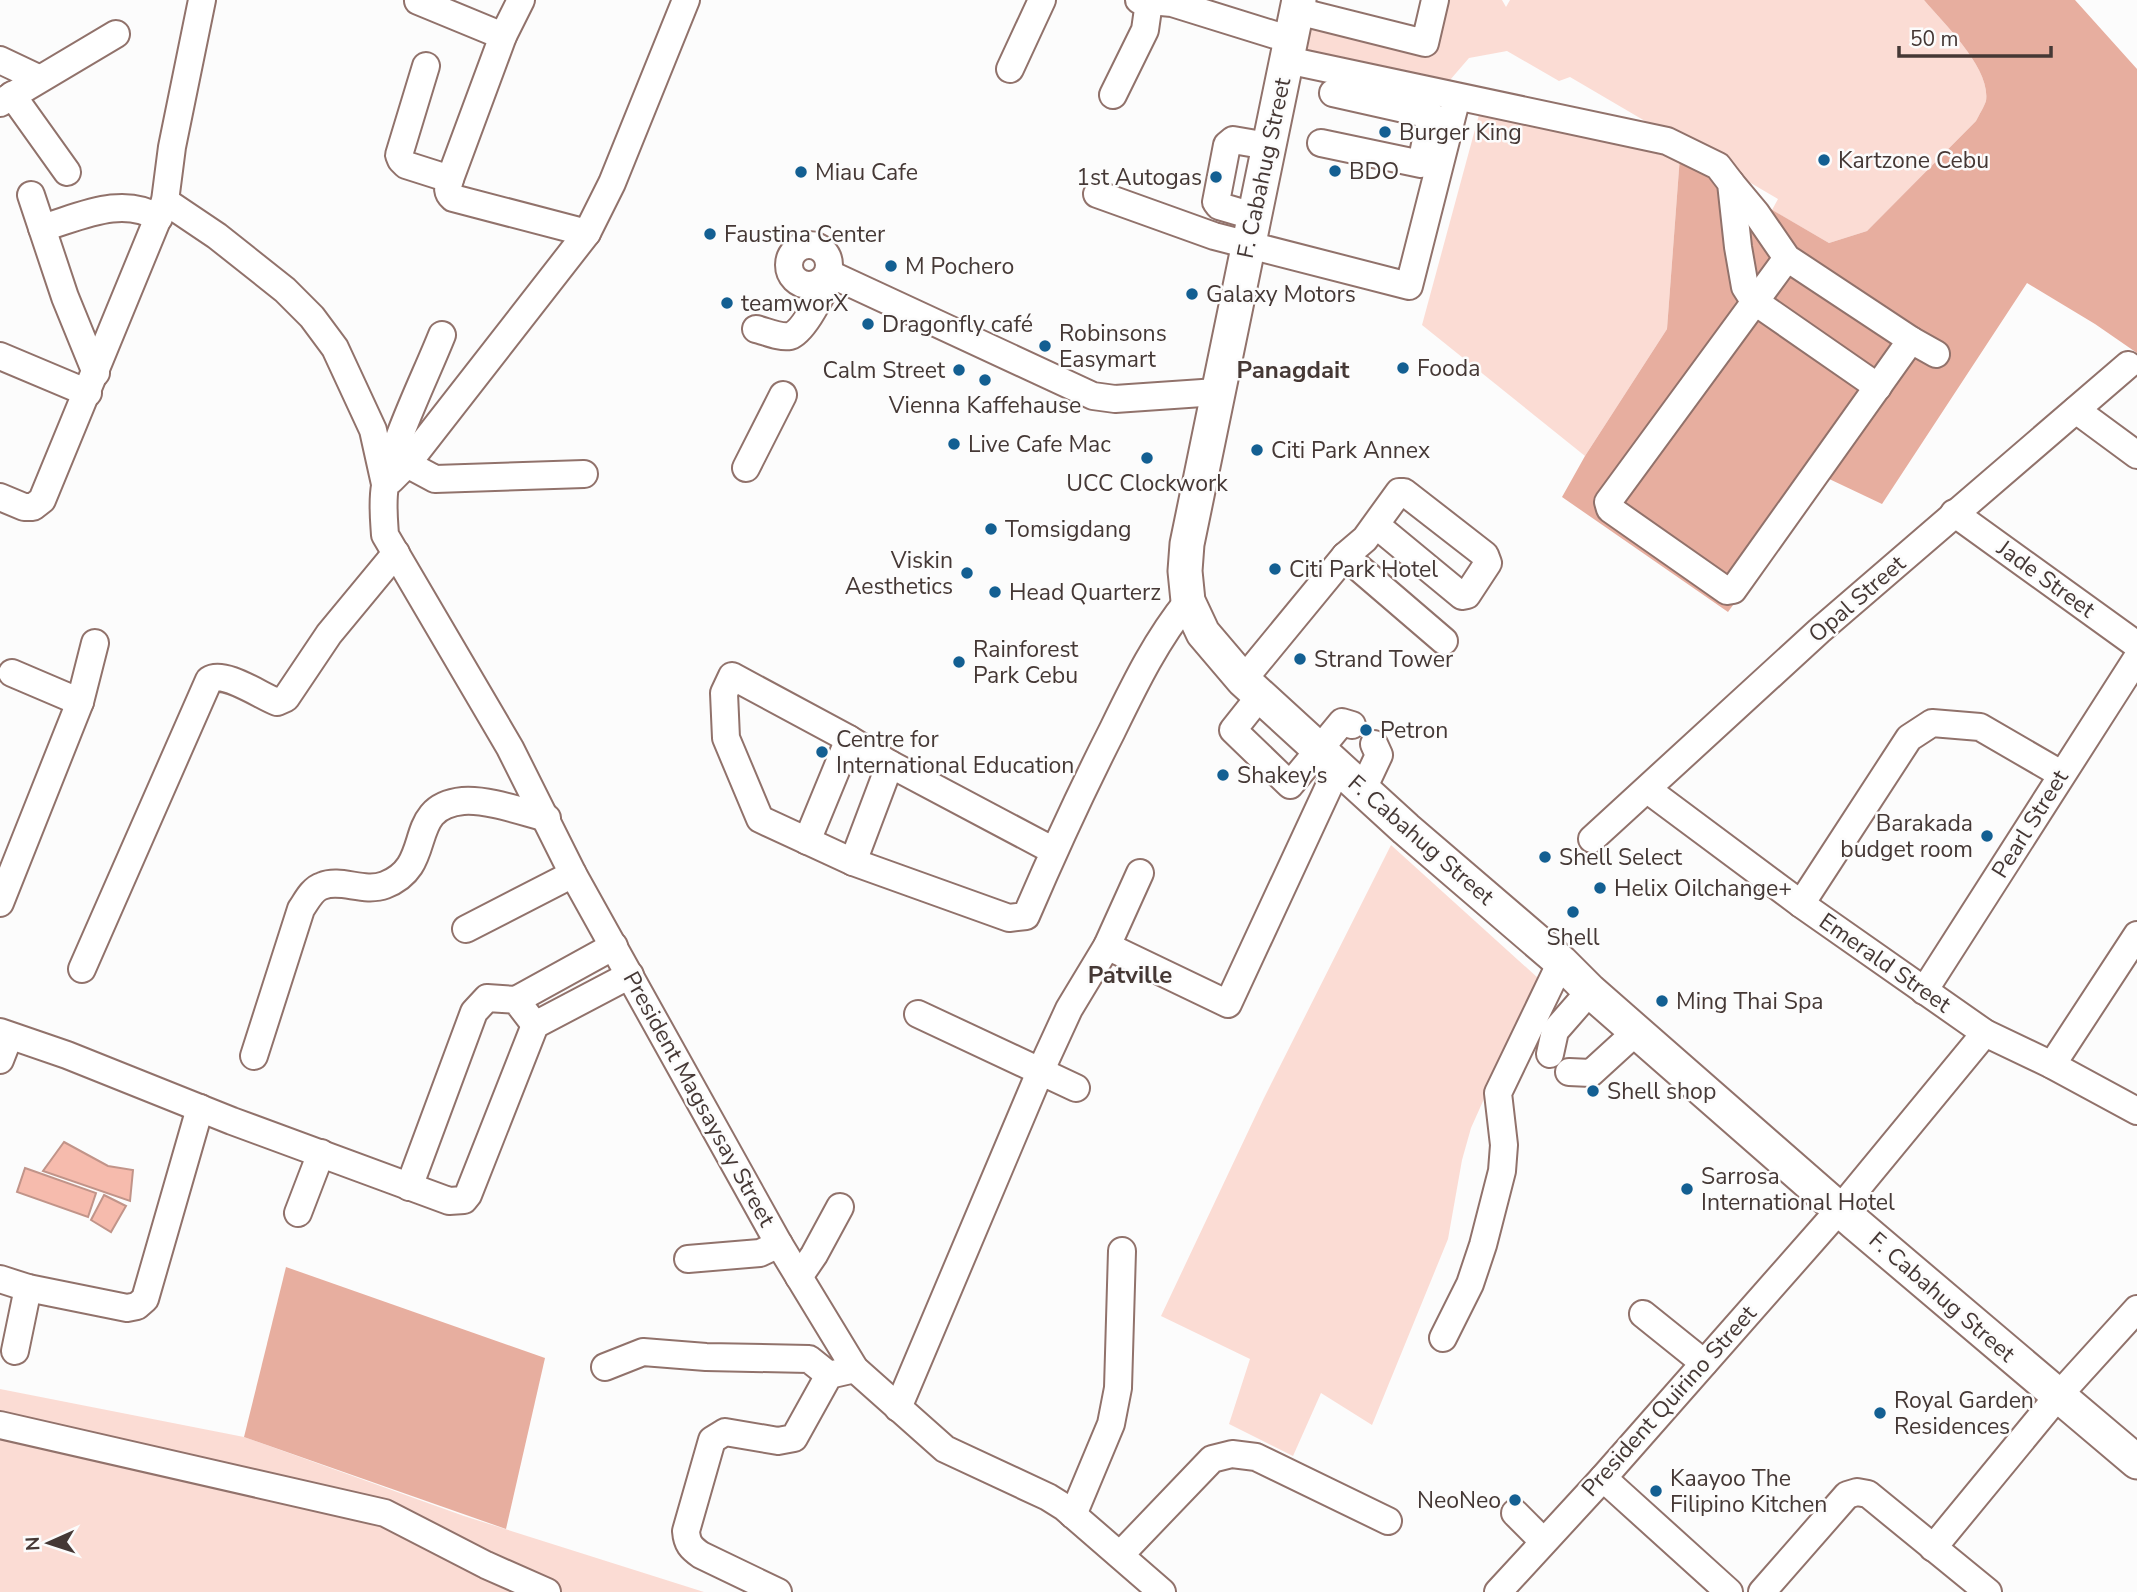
<svg xmlns="http://www.w3.org/2000/svg" width="2137" height="1592" font-family="'Nunito Sans',sans-serif">
<style>
.green{fill:#fbdcd4}
.forest{fill:#e7ae9f}
.water{fill:#f6bbad;stroke:#c19489;stroke-width:2}
.lines{fill:none;stroke-linecap:round;stroke-linejoin:round}
.minor-casing{stroke:#91726b;stroke-width:30}
.major-casing{stroke:#91726b;stroke-width:37}
.minor{stroke:#fff;stroke-width:26}
.major{stroke:#fff;stroke-width:33}
.poi-dot{fill:#135f92;stroke:#fcfcfc;stroke-width:2.5}
.labels{text-anchor:middle;dominant-baseline:central;stroke-width:5;stroke-linejoin:round;paint-order:stroke}
.poi-label{font-size:23px;fill:#453835;stroke:#fcfcfc;text-anchor:start}
.street-label{font-size:23px;fill:#453835;stroke:#fcfcfc}
.neighbourhood-label{font-size:24px;font-weight:bold;fill:#453835;stroke:#fcfcfc}
</style>
<rect width="100%" height="100%" fill="#fcfcfc"/>
<g class="green">
<path d="M1444 0H1502L1506 7 1510 0H1924C1944 24 1991 68 1986 101 1984 107 1979 115 1976 121L1867 231 1829 243 1772 210 1778 199 1570 77 1559 81 1507 51 1469 58 1444 87 1300 55 1307 22 1431 56Z"/>
<path d="M1480 111 1680 156 1667 329 1585 456 1422 325Z"/>
<path d="M1391 845 1538 978 1471 1128 1462 1160 1448 1239 1372 1425 1321 1393 1293 1456 1229 1424 1250 1359 1161 1316 1264 1098Z"/>
<path d="M0 1389 244 1437 464 1516 704 1592H0Z"/>
</g>
<g class="forest">
<path d="M1924 0H2075L2137 69V353L2095 324 2027 283 1882 504 1825 477 1728 612 1562 497 1585 456 1667 329 1680 156 1829 243 1867 231 1976 121C1979 115 1984 107 1986 101 1991 68 1944 24 1924 0Z"/>
<path d="M286 1267 545 1358 506 1529 244 1437Z"/>
</g>
<g class="water">
<path d="M64 1142 108 1166 133 1170 130 1201 43 1171Z"/>
<path d="M25 1168 96 1193 88 1217 17 1192Z"/>
<path d="M104 1195 126 1206 111 1232 91 1220Z"/>
</g>
<g class="lines">
<g class="minor-casing">
<g id="minor">
<path d="M521 0 503 36 450 179C448 187 446 192 453 198L587 233"/>
<path d="M1139 0 1172 3 1291 40"/>
<path d="M418 1 503 36"/>
<path d="M1297 11 1425 43 1435 0"/>
<path d="M0 60 38 78"/>
<path d="M1287 60 1667 141 1718 166 1731 183 1738 247 1745 287 1754 301 1878 387"/>
<path d="M426 66 399 155 401 160 406 165 450 179"/>
<path d="M1010 69 1042 0"/>
<path d="M12 95 67 172"/>
<path d="M1113 95 1145 30 1149 2"/>
<path d="M0 103 116 34"/>
<path d="M1321 143 1421 164 1431 115 1333 93"/>
<path d="M1731 183 1756 213 1787 258 1608 502 1610 509 1727 591 1733 590 1911 340 1787 258"/>
<path d="M1097 194 1214 236 1409 286 1457 97"/>
<path d="M31 195 65 297 96 373"/>
<path d="M165 201 217 236 285 290 312 317 335 348 373 430 385 484"/>
<path d="M1253 216 1219 206 1216 202 1227 145 1233 140 1268 146"/>
<path d="M42 228C80 217 122 195 159 218"/>
<circle cx="809" cy="265" r="20"/>
<path d="M828 273 1093 396 1115 399 1217 392"/>
<path d="M756 329C765 331 780 338 790 336 805 331 824 289 832 275"/>
<path d="M442 335C424 380 394 439 385 486 382 502 384 519 385 535L510 748 573 874 779 1244 855 1369 945 1449 1048 1497 1064 1507 1162 1592"/>
<path d="M1911 340 1936 354"/>
<path d="M0 356 88 393"/>
<path d="M2076 410 2137 455"/>
<path d="M407 464 435 479 584 474"/>
<path d="M746 468 783 395"/>
<path d="M391 480 407 464 587 233 612 183 686 0"/>
<path d="M0 497 24 507H33L42 500 165 201 172 147 202 0"/>
<path d="M1954 513 2137 645"/>
<path d="M1345 556 1444 641"/>
<path d="M12 673 80 702"/>
<path d="M1243 680 1345 556 1365 539 1399 492H1404L1485 555 1488 563 1467 595 1462 596 1376 525"/>
<path d="M1260 696 1233 730 1290 785 1342 722 1352 725"/>
<path d="M1363 789 1379 755 1374 744"/>
<path d="M1648 790 1801 904 1985 1033 2052 1065 2137 1111"/>
<path d="M1592 839 1819 631 2128 365"/>
<path d="M807 841 849 739"/>
<path d="M1054 851 890 764 849 739 732 676 724 693 726 738 760 819 853 862 1009 918 1026 916C1053 853 1081 792 1112 731 1134 686 1156 640 1188 601"/>
<path d="M853 862 890 764"/>
<path d="M0 903 80 702 95 643"/>
<path d="M1801 904 1909 738 1932 723 1980 727 2061 774"/>
<path d="M466 929 573 874"/>
<path d="M1107 946 1228 1004 1338 767"/>
<path d="M82 969 209 680C224 670 261 696 277 702L286 698 329 634 396 553"/>
<path d="M1924 991 2137 658"/>
<path d="M516 1000 614 946"/>
<path d="M918 1014 1076 1088"/>
<path d="M0 1032 67 1055 232 1121 449 1201 464 1200 468 1195 535 1025 630 975"/>
<path d="M1550 1054 1555 1031 1590 991"/>
<path d="M254 1056 301 909C306 902 312 889 322 886 341 878 363 893 385 885 437 865 403 807 463 801 488 799 523 812 547 818"/>
<path d="M0 1060 9 1037"/>
<path d="M2052 1065 2137 935"/>
<path d="M1569 1072 1591 1073 1637 1031"/>
<path d="M409 1187 474 1012 487 998 516 1000 535 1025"/>
<path d="M298 1213 321 1153"/>
<path d="M688 1259 760 1253 779 1244"/>
<path d="M799 1277 814 1255 840 1207"/>
<path d="M0 1279 28 1288 127 1308 137 1306 145 1299 200 1108"/>
<path d="M1643 1314 1704 1363"/>
<path d="M1443 1338 1470 1284 1483 1245 1502 1171 1504 1145 1498 1093 1561 962"/>
<path d="M15 1351 28 1288"/>
<path d="M605 1367 643 1352 706 1357 809 1359 829 1375"/>
<path d="M898 1408 1040 1072 1069 1009 1107 946 1140 873"/>
<path d="M0 1425 385 1513 486 1565 547 1592"/>
<path d="M1603 1478 1729 1592"/>
<path d="M1515 1513 1543 1541"/>
<path d="M1073 1515 1111 1424 1118 1388 1122 1251"/>
<path d="M1933 1548 2058 1396 2137 1309"/>
<path d="M1120 1555 1212 1459 1232 1454 1256 1457 1388 1521"/>
<path d="M778 1592 701 1555C691 1548 687 1544 686 1531L712 1440 725 1432 778 1441 794 1438 829 1375 855 1369"/>
<path d="M1498 1592 1603 1478 1840 1209 1985 1033"/>
<path d="M1762 1592 1847 1495 1857 1492 1868 1494 1988 1592"/>
</g>
</g>
<g class="major-casing">
<path id="major" d="M1299 0 1187 544 1185 571 1188 601 1203 633 1243 680 1406 829 1561 962 1590 991 1855 1223 2137 1462"/>
</g>
<use href="#minor" class="minor"/>
<use href="#major" class="major"/>
</g>
<g class="poi-dot">
<circle cx="1385" cy="132" r="7"/>
<circle cx="1824" cy="160" r="7"/>
<circle cx="1335" cy="171" r="7"/>
<circle cx="801" cy="172" r="7"/>
<circle cx="1216" cy="177" r="7"/>
<circle cx="710" cy="234" r="7"/>
<circle cx="891" cy="266" r="7"/>
<circle cx="1192" cy="294" r="7"/>
<circle cx="727" cy="303" r="7"/>
<circle cx="868" cy="324" r="7"/>
<circle cx="1045" cy="346" r="7"/>
<circle cx="1403" cy="368" r="7"/>
<circle cx="959" cy="370" r="7"/>
<circle cx="985" cy="380" r="7"/>
<circle cx="954" cy="444" r="7"/>
<circle cx="1257" cy="450" r="7"/>
<circle cx="1147" cy="458" r="7"/>
<circle cx="991" cy="529" r="7"/>
<circle cx="1275" cy="569" r="7"/>
<circle cx="967" cy="573" r="7"/>
<circle cx="995" cy="592" r="7"/>
<circle cx="1300" cy="659" r="7"/>
<circle cx="959" cy="662" r="7"/>
<circle cx="1366" cy="730" r="7"/>
<circle cx="822" cy="752" r="7"/>
<circle cx="1223" cy="775" r="7"/>
<circle cx="1987" cy="836" r="7"/>
<circle cx="1545" cy="857" r="7"/>
<circle cx="1600" cy="888" r="7"/>
<circle cx="1573" cy="912" r="7"/>
<circle cx="1662" cy="1001" r="7"/>
<circle cx="1593" cy="1091" r="7"/>
<circle cx="1687" cy="1189" r="7"/>
<circle cx="1880" cy="1413" r="7"/>
<circle cx="1656" cy="1491" r="7"/>
<circle cx="1515" cy="1500" r="7"/>
</g>
<g class="labels">
<g class="poi-label">
<text x="1399" y="132">Burger King</text>
<text x="1838" y="160">Kartzone Cebu</text>
<text x="1349" y="171">BDO</text>
<text x="815" y="172">Miau Cafe</text>
<text x="1202" y="177" text-anchor="end">1st Autogas</text>
<text x="724" y="234">Faustina Center</text>
<text x="905" y="266">M Pochero</text>
<text x="1206" y="294">Galaxy Motors</text>
<text x="741" y="303">teamworX</text>
<text x="882" y="324">Dragonfly café</text>
<text x="1059" y="333">Robinsons<tspan x="1059" dy="26">Easymart</tspan></text>
<text x="1417" y="368">Fooda</text>
<text x="945" y="370" text-anchor="end">Calm Street</text>
<text x="985" y="405" text-anchor="middle">Vienna Kaffehause</text>
<text x="968" y="444">Live Cafe Mac</text>
<text x="1271" y="450">Citi Park Annex</text>
<text x="1147" y="483" text-anchor="middle">UCC Clockwork</text>
<text x="1005" y="529">Tomsigdang</text>
<text x="953" y="560" text-anchor="end">Viskin<tspan x="953" dy="26">Aesthetics</tspan></text>
<text x="1289" y="569">Citi Park Hotel</text>
<text x="1009" y="592">Head Quarterz</text>
<text x="973" y="649">Rainforest<tspan x="973" dy="26">Park Cebu</tspan></text>
<text x="1314" y="659">Strand Tower</text>
<text x="1380" y="730">Petron</text>
<text x="836" y="739">Centre for<tspan x="836" dy="26">International Education</tspan></text>
<text x="1237" y="775">Shakey's</text>
<text x="1973" y="823" text-anchor="end">Barakada<tspan x="1973" dy="26">budget room</tspan></text>
<text x="1559" y="857">Shell Select</text>
<text x="1614" y="888">Helix Oilchange+</text>
<text x="1573" y="937" text-anchor="middle">Shell</text>
<text x="1676" y="1001">Ming Thai Spa</text>
<text x="1607" y="1091">Shell shop</text>
<text x="1701" y="1176">Sarrosa<tspan x="1701" dy="26">International Hotel</tspan></text>
<text x="1894" y="1400">Royal Garden<tspan x="1894" dy="26">Residences</tspan></text>
<text x="1670" y="1478">Kaayoo The<tspan x="1670" dy="26">Filipino Kitchen</tspan></text>
<text x="1501" y="1500" text-anchor="end">NeoNeo</text>
</g>
<g class="street-label">
<text transform="translate(1264 168) rotate(-78)">F. Cabahug Street</text>
<text transform="translate(2046 579) rotate(36)">Jade Street</text>
<text transform="translate(1857 599) rotate(-41)">Opal Street</text>
<text transform="translate(2030 824) rotate(-58)">Pearl Street</text>
<text transform="translate(1421 840) rotate(41)">F. Cabahug Street</text>
<text transform="translate(1885 963) rotate(35)">Emerald Street</text>
<text transform="translate(699 1099) rotate(61)">President Magsaysay Street</text>
<text transform="translate(1942 1297) rotate(41)">F. Cabahug Street</text>
<text transform="translate(1669 1401) rotate(-48)">President Quirino Street</text>
</g>
<g class="neighbourhood-label">
<text x="1293" y="370">Panagdait</text>
<text x="1130" y="975">Patville</text>
</g>
</g>
<g transform="translate(49 1543) rotate(267)" stroke="#fcfcfc" stroke-width="5" paint-order="stroke">
<path d="M0-5L12 26L0 18L-12 26Z" fill="#453835"/>
<text y="-10" font-size="19" font-weight="bold" text-anchor="middle" fill="#453835">N</text>
</g>
<path d="M1899 46v10h152v-10" fill="none" stroke="#453835" stroke-width="3.5"/>
<text x="1910" y="46" font-size="21" fill="#453835" stroke="#fcfcfc" stroke-width="5" paint-order="stroke">50 m</text>
</svg>
